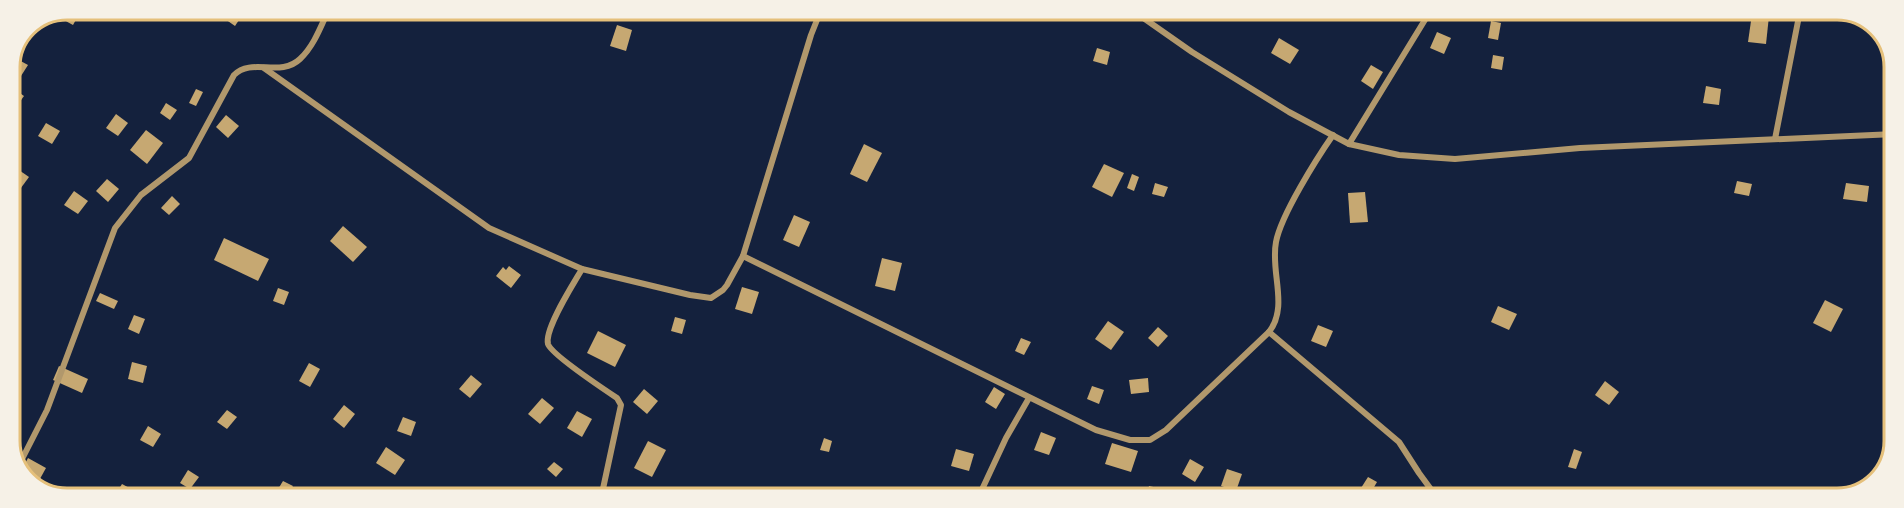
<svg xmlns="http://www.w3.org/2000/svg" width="1904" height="508" font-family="Ubuntu,sans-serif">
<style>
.building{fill:#c6a872}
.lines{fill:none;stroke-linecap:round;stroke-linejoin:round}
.minor{stroke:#b1986c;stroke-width:6}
.rim{fill:none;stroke:#e5c07b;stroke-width:3}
</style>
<rect width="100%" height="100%" fill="#14213d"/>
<g class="building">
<path d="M66 9H82L73 25 60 18Z"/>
<path d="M142 9H157L151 16Z"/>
<path d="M231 9 245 11 235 26 225 19Z"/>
<path d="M1752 14 1769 16 1766 44 1748 42Z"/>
<path d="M1491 21 1501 23 1498 40 1488 38Z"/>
<path d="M617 25 632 30 626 51 610 46Z"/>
<path d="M1437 32 1451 38 1444 54 1430 48Z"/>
<path d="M1279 38 1299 50 1290 64 1271 53Z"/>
<path d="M1097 48 1110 52 1107 65 1093 61Z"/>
<path d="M1493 55 1504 57 1502 70 1491 68Z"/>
<path d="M17 59 28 65 21 76 10 70Z"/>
<path d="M1371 65 1383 72 1373 89 1361 81Z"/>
<path d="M10 86 24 96 12 113 9 111Z"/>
<path d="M1706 86 1721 89 1719 105 1703 103Z"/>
<path d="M196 89 203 92 196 106 189 103Z"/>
<path d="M166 103 177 110 170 120 160 113Z"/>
<path d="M116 114 128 123 118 136 106 128Z"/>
<path d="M226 115 239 126 228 138 216 127Z"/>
<path d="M46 123 60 131 52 144 38 136Z"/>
<path d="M146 130 163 143 147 164 130 150Z"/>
<path d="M864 144 882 153 867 182 850 174Z"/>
<path d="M1104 164 1124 173 1112 197 1092 187Z"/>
<path d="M16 168 29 177 18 192 9 185V176Z"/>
<path d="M1132 174 1139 177 1134 191 1127 188Z"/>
<path d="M107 179 119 189 108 202 96 191Z"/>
<path d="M1737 181 1752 184 1749 196 1734 193Z"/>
<path d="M1155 183 1168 187 1164 197 1152 194Z"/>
<path d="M1846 183 1869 186 1867 202 1843 199Z"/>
<path d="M74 191 88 201 78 214 64 205Z"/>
<path d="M1365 192 1368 222 1350 223 1348 193Z"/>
<path d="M172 196 180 204 169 215 161 208Z"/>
<path d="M794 215 810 222 799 247 783 240Z"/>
<path d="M343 226 367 247 353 262 330 241Z"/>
<path d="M224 238 269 259 258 281 214 260Z"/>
<path d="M882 258 902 263 895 291 875 286Z"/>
<path d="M509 266 521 275 511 288 496 276 503 267 506 270Z"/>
<path d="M742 287 759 292 752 314 735 309Z"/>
<path d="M278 288 289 292 284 305 273 301Z"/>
<path d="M100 293 118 301 114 309 96 301Z"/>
<path d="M1825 300 1843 309 1831 332 1813 323Z"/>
<path d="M1498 306 1517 314 1509 330 1491 322Z"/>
<path d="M134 315 145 319 139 334 128 329Z"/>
<path d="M675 317 686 320 682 334 671 331Z"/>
<path d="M1108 321 1124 332 1111 350 1095 339Z"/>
<path d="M1318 325 1333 331 1326 347 1311 341Z"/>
<path d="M1158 327 1168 336 1158 347 1148 338Z"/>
<path d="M598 331 626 345 615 367 587 353Z"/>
<path d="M1021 338 1031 342 1024 355 1015 351Z"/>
<path d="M132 362 147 366 143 383 128 379Z"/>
<path d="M309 363 320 369 310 387 299 381Z"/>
<path d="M59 366 88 379 82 393 53 380Z"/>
<path d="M471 375 482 384 470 398 459 389Z"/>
<path d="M1148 378 1149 392 1131 394 1129 380Z"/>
<path d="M1605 381 1619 392 1609 405 1595 395Z"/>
<path d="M1092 386 1104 390 1099 404 1087 399Z"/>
<path d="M994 387 1005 394 996 409 985 402Z"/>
<path d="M644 389 658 401 647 414 633 402Z"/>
<path d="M542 398 554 408 540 424 528 414Z"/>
<path d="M344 405 355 414 344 428 333 419Z"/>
<path d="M227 410 237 417 227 429 217 422Z"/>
<path d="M577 411 592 419 582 437 567 428Z"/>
<path d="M403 417 416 422 411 436 397 431Z"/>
<path d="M148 426 161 434 153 447 140 440Z"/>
<path d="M1041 432 1056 438 1049 455 1034 450Z"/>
<path d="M824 438 832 441 829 452 820 450Z"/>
<path d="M648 441 666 450 652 477 634 468Z"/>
<path d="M1112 443 1138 451 1131 472 1105 464Z"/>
<path d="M386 447 405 460 395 475 376 463Z"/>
<path d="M956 449 974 454 969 471 951 466Z"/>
<path d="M1574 449 1582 452 1576 469 1568 467Z"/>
<path d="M28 458 46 468 36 486 23 479 20 473Z"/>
<path d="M1190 459 1204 467 1195 482 1182 474Z"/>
<path d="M554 462 563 469 556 477 547 469Z"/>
<path d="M1227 469 1242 474 1236 491 1221 486Z"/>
<path d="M188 470 199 477 190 489 180 483Z"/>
<path d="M1368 477 1377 482 1370 494 1361 488Z"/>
<path d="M283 481 293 486 286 497H281L275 494Z"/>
<path d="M122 484 135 491 131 497H114Z"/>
<path d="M1149 486 1162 489 1159 498H1146Z"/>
</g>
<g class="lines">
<g class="minor">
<path d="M821 10 811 35 743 256 1096 430 1130 440H1150L1166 430 1269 332C1289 306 1270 272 1276 242 1281 215 1317 158 1333 135"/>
<path d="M1132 10 1192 52 1289 112 1349 144 1399 155 1455 159 1580 148 1895 134"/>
<path d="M264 68 489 228 582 269 690 295 711 298 723 290 727 285 743 256"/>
<path d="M1775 139 1800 11"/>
<path d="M1349 144 1431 10"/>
<path d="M582 269C574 283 544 329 548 344 551 354 605 390 617 398L621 405 601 498"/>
<path d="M1269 332 1399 442 1419 473 1438 499"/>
<path d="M18 467 47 410 115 228 141 195 189 158 234 75C252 57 280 78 300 59 314 46 321 26 329 9"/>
<path d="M978 498 1006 438 1029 398"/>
</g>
</g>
<path d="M0 0H1904V508H0ZM67 20H1837A47 47 0 0 1 1884 67V441A47 47 0 0 1 1837 488H67A47 47 0 0 1 20 441V67A47 47 0 0 1 67 20Z" fill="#f6f1e7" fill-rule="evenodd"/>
<path class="rim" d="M67 20H1837A47 47 0 0 1 1884 67V441A47 47 0 0 1 1837 488H67A47 47 0 0 1 20 441V67A47 47 0 0 1 67 20Z"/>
</svg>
